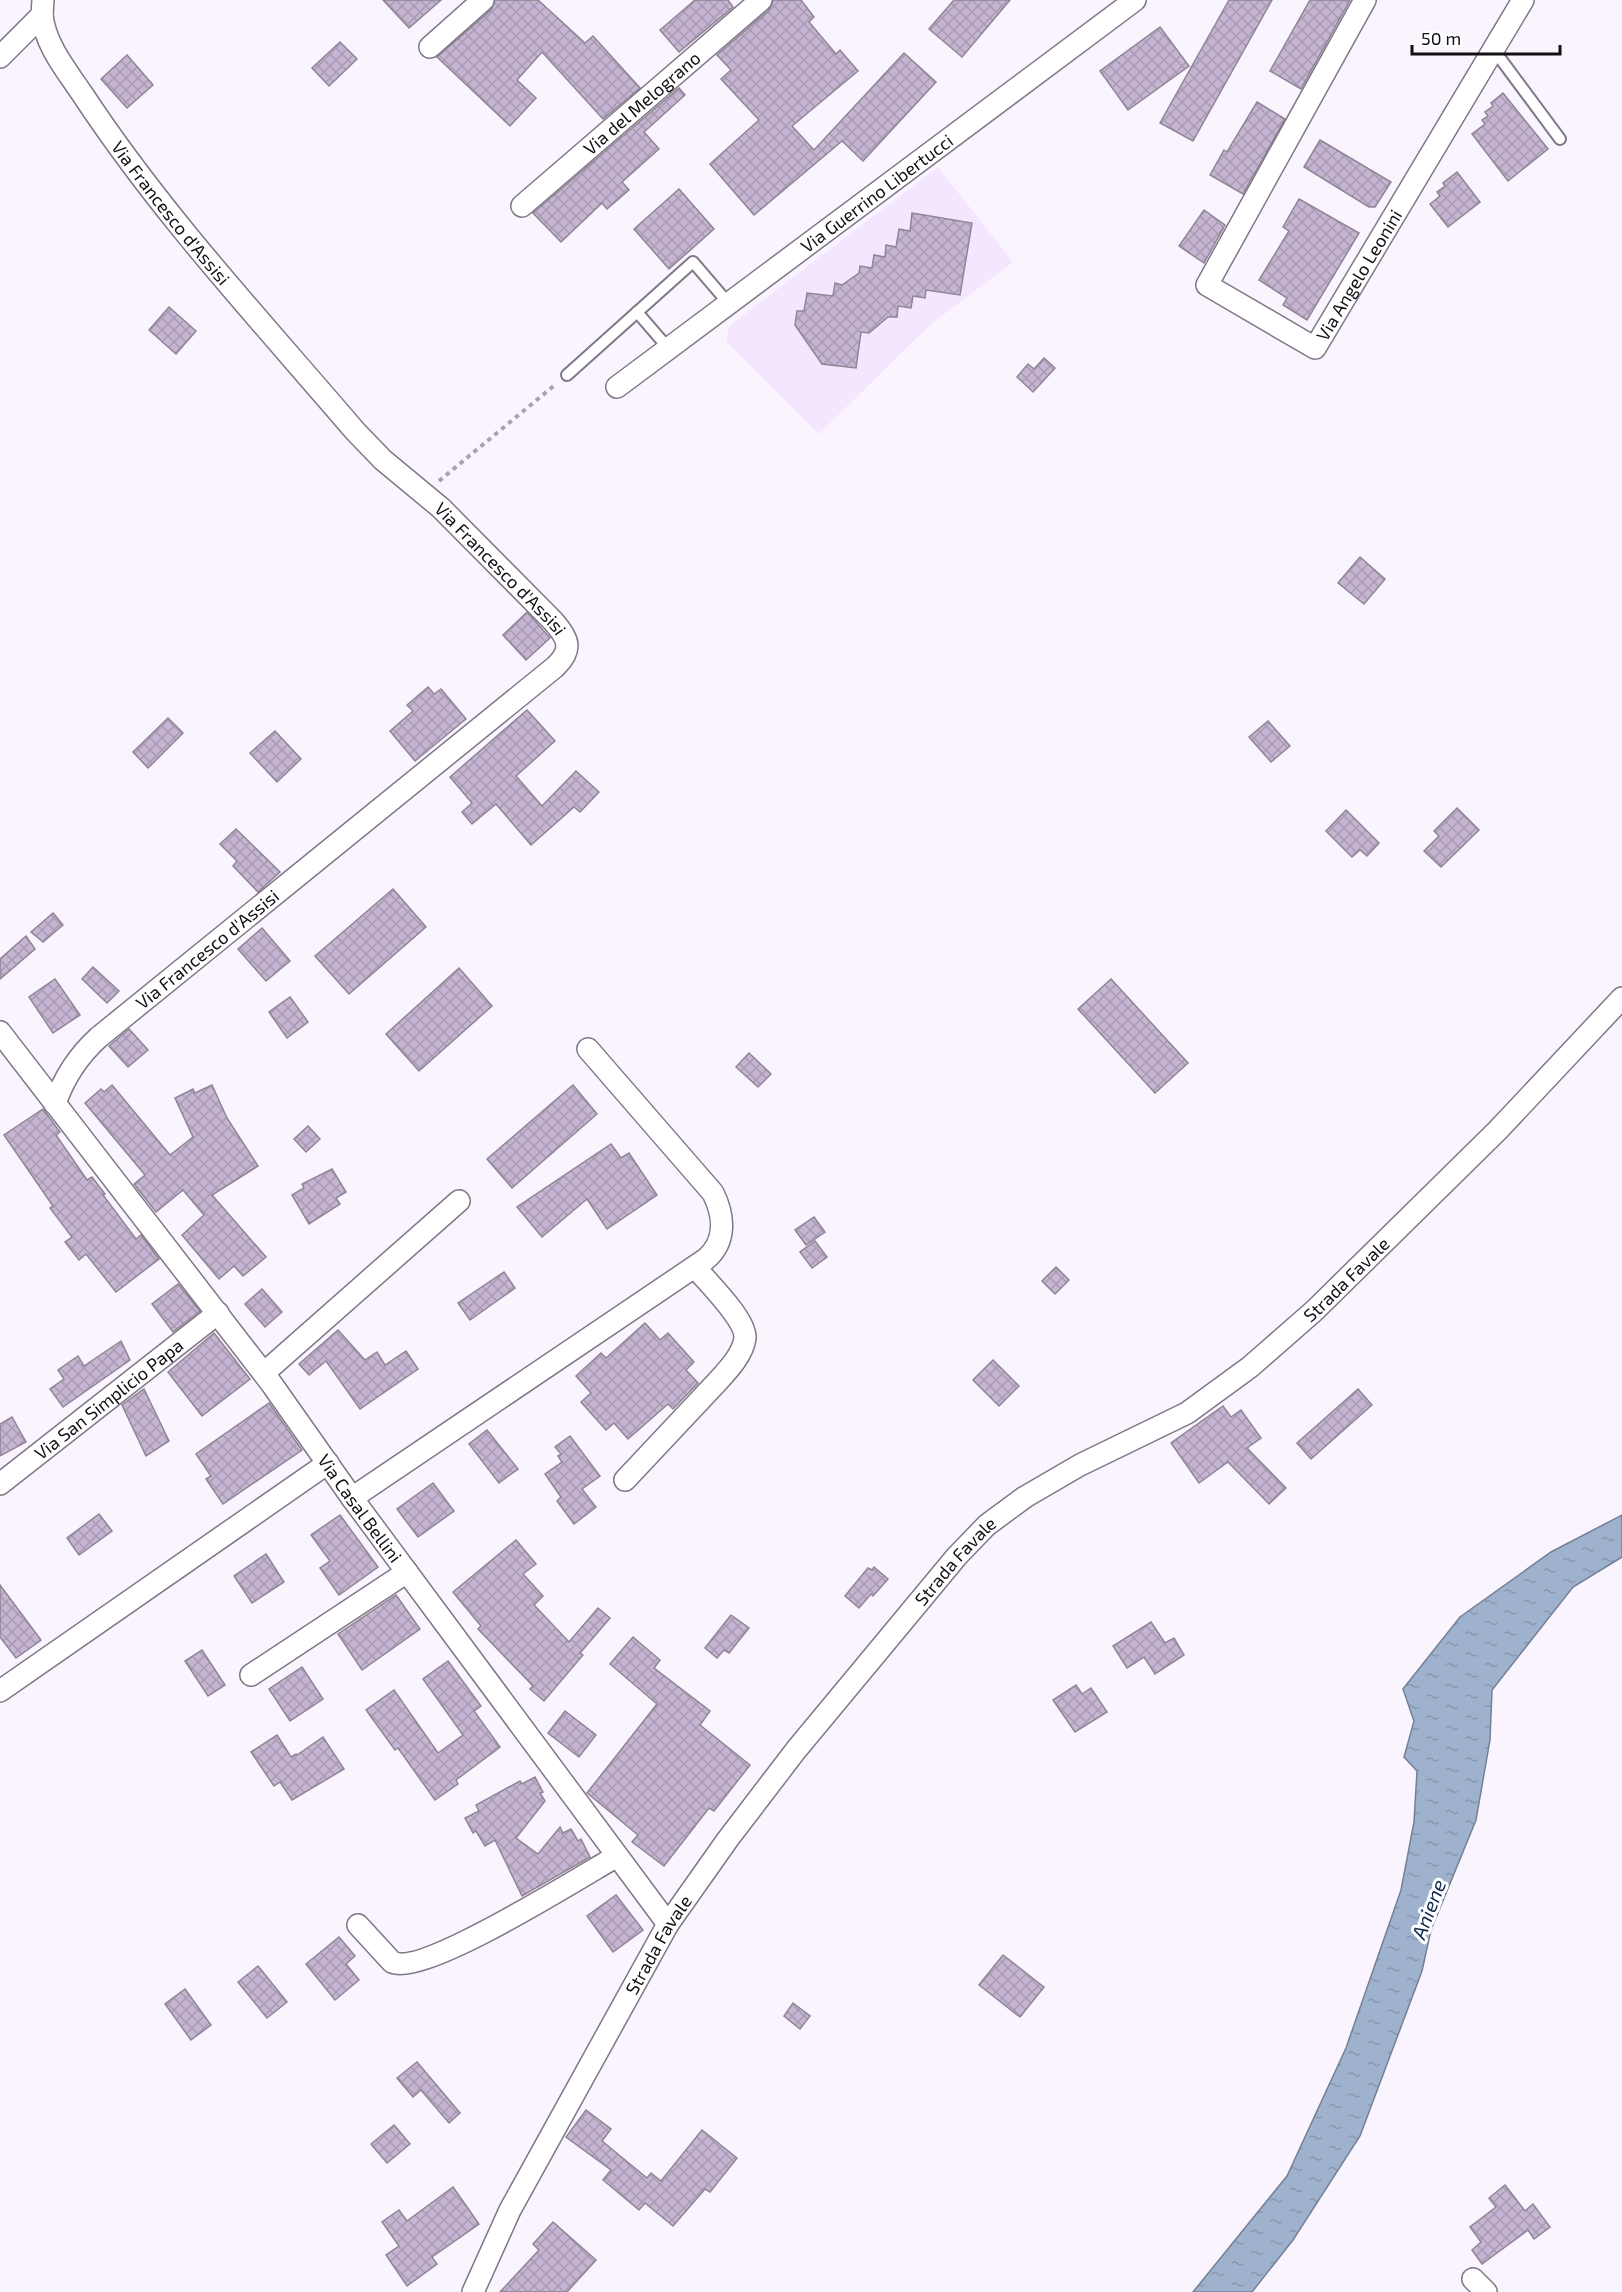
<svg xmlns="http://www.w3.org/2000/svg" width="1622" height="2292" font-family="'Exo 2',sans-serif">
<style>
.built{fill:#f4e6ff}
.water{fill:url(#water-ripples);stroke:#748096;stroke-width:1.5}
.building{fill:url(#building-cross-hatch);stroke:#8f8595;stroke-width:1.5}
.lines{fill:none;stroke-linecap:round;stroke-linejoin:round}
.lane-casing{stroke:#807787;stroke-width:14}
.street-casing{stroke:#807787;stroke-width:24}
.path{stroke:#a8a3ac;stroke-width:4;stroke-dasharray:4.5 4.5;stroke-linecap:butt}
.lane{stroke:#fff;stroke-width:10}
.street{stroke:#fff;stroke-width:21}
.labels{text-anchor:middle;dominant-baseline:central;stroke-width:6;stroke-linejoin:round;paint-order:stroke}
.street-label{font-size:18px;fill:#120f15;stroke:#fff}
.water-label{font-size:20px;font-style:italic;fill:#0f284e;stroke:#fff}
</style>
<defs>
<pattern id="water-ripples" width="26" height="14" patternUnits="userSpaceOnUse" patternTransform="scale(1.5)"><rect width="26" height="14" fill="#9eb1cd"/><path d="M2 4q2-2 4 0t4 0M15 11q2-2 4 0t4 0" fill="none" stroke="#8797af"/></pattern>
<pattern id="building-cross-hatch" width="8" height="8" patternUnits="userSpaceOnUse" patternTransform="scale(1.5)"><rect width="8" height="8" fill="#c5b4d2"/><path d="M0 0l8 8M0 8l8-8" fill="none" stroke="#a89ab3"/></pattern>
</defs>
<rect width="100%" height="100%" fill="#faf4fe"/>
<path class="built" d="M938 167 1013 262 931 324 819 434 726 341 729 326Z"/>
<path class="water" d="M1622 1515V1557L1573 1587 1492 1690 1490 1740 1476 1820 1431 1930 1422 1971 1360 2136 1293 2240 1252 2292H1193L1287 2176 1346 2048 1401 1890 1414 1822 1417 1771 1404 1757 1414 1721 1403 1689 1460 1617 1551 1552Z"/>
<g class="building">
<path d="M383 0H441L409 28Z"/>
<path d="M495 0H538L585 43 593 36 640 88 603 119 542 52 517 80 536 98 510 126 437 57 491 10Z"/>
<path d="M695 0H728L733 7 679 52 660 30Z"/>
<path d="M773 0H801L814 17 809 22 836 54 840 50 858 71 792 126 814 150 904 53 936 82 863 161 842 141 754 215 710 164 759 120 721 79 731 70 717 55 769 10Z"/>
<path d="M954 0H1010L962 57 929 29Z"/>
<path d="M1229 0H1272L1193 141 1160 123Z"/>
<path d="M1310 0H1350L1301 89 1270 71Z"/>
<path d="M1160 27 1189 66 1128 110 1100 71Z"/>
<path d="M340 42 357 59 329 86 312 68Z"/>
<path d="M127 55 153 85 127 108 101 79Z"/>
<path d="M679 88 685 95 644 132 659 149 622 182 629 190 607 209 602 203 561 242 533 213Z"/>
<path d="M1503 93 1548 149 1508 181 1472 134 1485 124 1482 120 1488 116 1485 112 1493 106 1491 103Z"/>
<path d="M1257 102 1285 119 1243 194 1210 175 1224 150 1227 152Z"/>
<path d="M1320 140 1391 182 1375 207H1369L1304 167Z"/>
<path d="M1457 172 1480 202 1448 227 1430 204 1440 196 1437 192 1445 186 1443 183Z"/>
<path d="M679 189 714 229 669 269 634 229Z"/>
<path d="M1299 199 1359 233 1307 320 1283 305 1287 298 1259 280 1289 231 1283 227Z"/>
<path d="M1204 210 1225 225 1204 263 1179 246Z"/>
<path d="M912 213 972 223 960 295 926 290 925 298 913 296 911 308 898 306 897 317H888L869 333 861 332 856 368 822 364 795 325 797 311H804L807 293 833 296 835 283 842 285 859 273 860 266 872 268 874 255 885 257 886 245 896 247 899 229 910 231Z"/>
<path d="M169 307 196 331 176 354 149 330Z"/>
<path d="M1044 358 1055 368 1033 392 1017 377 1028 364 1034 369Z"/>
<path d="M1360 557 1385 579 1364 604 1338 583Z"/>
<path d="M527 612 550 638 526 660 503 635Z"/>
<path d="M428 687 434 694 441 689 466 719 415 761 390 731 413 711 407 705Z"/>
<path d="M527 710 555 741 516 776 542 806 576 771 599 792 580 812 574 807 531 845 496 804 472 824 462 812 472 803 450 777Z"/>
<path d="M168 718 183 733 148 768 133 752Z"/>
<path d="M1268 721 1290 746 1271 762 1249 737Z"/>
<path d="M275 731 301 759 277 782 250 753Z"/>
<path d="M1457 808 1479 830 1441 867 1424 851 1439 836 1434 831Z"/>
<path d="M1346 810 1379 843 1367 856 1360 850 1352 857 1326 831Z"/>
<path d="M236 829 280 872 258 892 233 866 237 861 220 844Z"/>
<path d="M393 889 426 927 349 994 315 956Z"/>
<path d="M53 913 63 925 43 942 31 932Z"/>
<path d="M262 928 290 961 266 981 238 949Z"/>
<path d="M26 936 35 949 0 979V959Z"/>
<path d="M93 967 119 991 107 1003 82 979Z"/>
<path d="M459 968 492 1006 419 1071 386 1034Z"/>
<path d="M55 979 80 1015 53 1033 29 997Z"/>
<path d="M1111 979 1188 1063 1155 1093 1078 1009Z"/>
<path d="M290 997 308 1022 287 1038 269 1012Z"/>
<path d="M129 1029 148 1050 128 1067 109 1046Z"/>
<path d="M749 1053 771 1074 758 1087 736 1067Z"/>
<path d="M112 1085 170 1155 193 1137 175 1098 193 1089 195 1093 212 1085 227 1118 258 1166 212 1195 266 1257 243 1276 234 1266 219 1279 182 1235 204 1215 183 1190 156 1212 134 1184 145 1175 85 1103 101 1089 104 1092Z"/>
<path d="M573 1085 597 1114 512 1188 487 1159Z"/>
<path d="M43 1109 60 1132 56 1135 87 1180 92 1177 105 1194 103 1195 136 1239 141 1235 159 1259 116 1292 86 1254 79 1260 65 1242 72 1237 50 1208 53 1206 4 1135Z"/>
<path d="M308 1126 320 1139 306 1152 294 1139Z"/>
<path d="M611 1144 621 1158 629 1153 657 1195 607 1229 587 1199 542 1237 517 1207Z"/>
<path d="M332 1169 346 1192 336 1198 340 1204 309 1224 292 1195 304 1188 302 1184Z"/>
<path d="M814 1217 825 1232 806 1245 795 1230Z"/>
<path d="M815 1241 827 1257 812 1268 800 1252Z"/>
<path d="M1056 1267 1069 1280 1055 1294 1042 1281Z"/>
<path d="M504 1272 515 1288 470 1320 458 1303Z"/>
<path d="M178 1284 200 1311 173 1332 152 1304Z"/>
<path d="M262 1289 282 1312 265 1327 245 1304Z"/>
<path d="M645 1323 660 1340 668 1333 694 1362 686 1370 698 1383 673 1409 668 1404 628 1439 614 1423 606 1430 581 1402 591 1393 576 1376 601 1353 606 1358Z"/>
<path d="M338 1330 365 1360 377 1352 385 1365 406 1351 418 1369 360 1409 326 1361 309 1375 299 1364Z"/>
<path d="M214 1333 250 1379 202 1416 168 1372Z"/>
<path d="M121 1341 130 1360 63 1407 50 1389 64 1379 58 1370 78 1356 84 1366Z"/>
<path d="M993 1360 1019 1386 999 1406 973 1380Z"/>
<path d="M144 1389 169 1441 146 1456 122 1405Z"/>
<path d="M1358 1389 1372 1405 1311 1459 1297 1443Z"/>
<path d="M269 1403 302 1450 223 1504 206 1479 211 1476 196 1454Z"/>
<path d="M1223 1406 1231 1417 1241 1410 1261 1438 1247 1448 1286 1488 1269 1504 1228 1462 1199 1483 1171 1443Z"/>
<path d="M12 1417 26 1442 0 1456V1424Z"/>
<path d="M487 1430 518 1469 499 1483 469 1444Z"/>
<path d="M570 1436 600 1476 582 1489 596 1507 574 1524 557 1501 561 1497 545 1474 562 1462 558 1456 561 1454 555 1447Z"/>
<path d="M433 1483 454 1511 418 1537 397 1509Z"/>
<path d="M99 1514 112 1531 79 1555 67 1538Z"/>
<path d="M340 1515 378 1567 339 1595 320 1568 330 1561 311 1535Z"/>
<path d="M516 1540 536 1564 523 1574 543 1596 534 1605 569 1642 598 1608 610 1618 580 1653 583 1655 544 1701 530 1689 533 1686 478 1629 481 1626 453 1592Z"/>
<path d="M266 1554 284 1582 252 1603 234 1576Z"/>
<path d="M874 1567 888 1579 873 1596 871 1594 859 1608 845 1596 868 1568 872 1570Z"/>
<path d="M0 1585 41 1640 16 1658 0 1637Z"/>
<path d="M396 1595 420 1629 362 1670 338 1634Z"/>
<path d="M731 1615 749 1628 729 1653 724 1650 717 1658 705 1648Z"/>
<path d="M1151 1622 1165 1643 1174 1638 1184 1655 1155 1674 1144 1657 1127 1668 1113 1646Z"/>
<path d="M633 1637 660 1660 654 1668 710 1711 700 1725 750 1765 714 1811 709 1808 664 1866 632 1842 638 1835 587 1793 657 1704 610 1664Z"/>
<path d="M202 1650 225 1685 208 1696 185 1661Z"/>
<path d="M448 1661 481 1706 474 1711 500 1747 456 1780 458 1784 435 1800 398 1748 395 1750 366 1710 394 1690 438 1753 463 1735 423 1679Z"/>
<path d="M302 1667 323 1699 290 1721 269 1689Z"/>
<path d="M1076 1685 1082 1694 1091 1688 1107 1712 1075 1732 1053 1700Z"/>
<path d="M565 1711 596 1735 579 1757 548 1733Z"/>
<path d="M277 1735 291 1757 296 1754 297 1755 323 1737 344 1769 292 1800 280 1782 274 1786 251 1752Z"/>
<path d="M535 1777 543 1792 540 1793 545 1801 516 1838 538 1854 560 1827 563 1833 571 1829 578 1841 581 1839 590 1857 522 1896 495 1840 485 1846 476 1831 473 1833 465 1818 479 1811 476 1805 520 1781 522 1784Z"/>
<path d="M616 1895 643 1930 613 1952 587 1916Z"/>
<path d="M339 1937 355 1956 346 1964 359 1980 335 2000 306 1964Z"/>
<path d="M1003 1955 1044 1987 1020 2017 979 1985Z"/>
<path d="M258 1966 287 2002 267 2018 238 1982Z"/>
<path d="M185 1989 211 2025 191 2040 165 2004Z"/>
<path d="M793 2003 810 2016 800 2029 784 2016Z"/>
<path d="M417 2062 460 2113 449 2123 421 2090 413 2097 397 2078Z"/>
<path d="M586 2110 611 2129 602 2141 647 2178 651 2173 661 2181 702 2130 737 2158 710 2192 705 2189 673 2226 645 2203 639 2210 603 2180 611 2170 566 2137Z"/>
<path d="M394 2125 410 2144 387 2163 371 2144Z"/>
<path d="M1505 2185 1525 2211 1533 2204 1550 2227 1534 2239 1528 2230 1482 2264 1472 2250 1481 2242 1470 2227 1496 2207 1489 2198Z"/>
<path d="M453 2187 479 2224 432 2257 437 2264 407 2286 386 2255 399 2246 382 2222 399 2210 407 2221Z"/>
<path d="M553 2222 596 2260 567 2292H500L539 2250 533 2244Z"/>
</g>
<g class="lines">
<g class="lane-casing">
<g id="lane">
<path d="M1494 50 1560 139"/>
<path d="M637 312 669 349"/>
<path d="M567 375 693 262 729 304"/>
</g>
</g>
<g class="street-casing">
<g id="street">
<path id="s1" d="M1365 0 1207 285 1315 348 1523 0"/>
<path id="s2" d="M42 15C45 45 67 71 83 95 162 215 262 322 355 431L383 460 441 508 553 621C568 638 574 649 555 667L99 1037C78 1056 64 1077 55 1104"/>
<path d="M430 47 483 0"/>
<path d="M0 57 42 15 43 0"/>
<path id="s3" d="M522 206 761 0"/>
<path id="s4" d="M617 387 1135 0"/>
<path id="s5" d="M0 1032 271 1383 352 1498 668 1924"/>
<path d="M264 1373 459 1201"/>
<path d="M625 1480 718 1381C729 1369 743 1354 745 1338 746 1319 707 1282 695 1267"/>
<path id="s6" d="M0 1484 218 1313"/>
<path d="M352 1498 706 1259C727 1241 724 1215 713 1193L588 1049"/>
<path d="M251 1675 407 1572"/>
<path d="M0 1691 328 1463"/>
<path d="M358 1925 392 1962C423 1977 582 1876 617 1856"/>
<path d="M1473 2279 1486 2292"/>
<path id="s7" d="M473 2292 510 2210 668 1924 728 1839 796 1750 957 1556 987 1525 1025 1497 1080 1465 1187 1413 1250 1367 1314 1311 1498 1130 1622 998"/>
</g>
</g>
<path class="path" d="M439 481 556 384"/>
<use href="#lane" class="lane"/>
<use href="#street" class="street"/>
</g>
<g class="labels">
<g class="street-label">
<text stroke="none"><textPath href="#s3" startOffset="158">Via del Melograno</textPath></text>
<text stroke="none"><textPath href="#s4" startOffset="324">Via Guerrino Libertucci</textPath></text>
<text stroke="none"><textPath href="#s2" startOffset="238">Via Francesco d'Assisi</textPath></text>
<text stroke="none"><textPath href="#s1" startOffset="536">Via Angelo Leonini</textPath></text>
<text stroke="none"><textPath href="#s2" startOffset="724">Via Francesco d'Assisi</textPath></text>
<text transform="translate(207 949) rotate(-39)">Via Francesco d'Assisi</text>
<text stroke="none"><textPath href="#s7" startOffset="1366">Strada Favale</textPath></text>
<text stroke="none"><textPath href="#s6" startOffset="138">Via San Simplicio Papa</textPath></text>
<text stroke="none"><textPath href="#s5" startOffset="597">Via Casal Bellini</textPath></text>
<text stroke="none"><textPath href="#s7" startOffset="880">Strada Favale</textPath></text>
<text stroke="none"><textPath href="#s7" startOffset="394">Strada Favale</textPath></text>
</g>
<g class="water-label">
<text transform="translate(1428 1909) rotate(-69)">Aniene</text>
</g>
</g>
<path d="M1412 45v9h148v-9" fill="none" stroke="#120f15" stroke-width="3"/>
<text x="1421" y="45" font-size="18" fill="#120f15" stroke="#ffffff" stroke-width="4.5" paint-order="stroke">50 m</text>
</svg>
